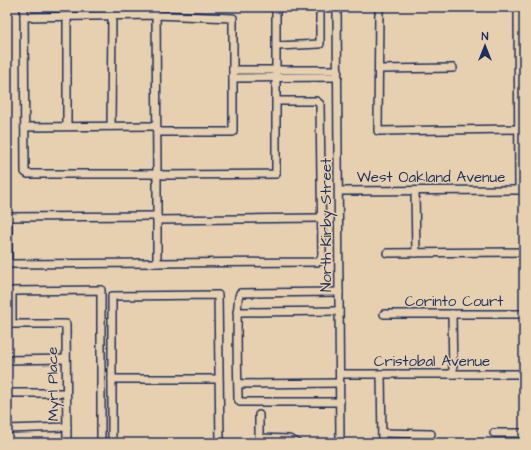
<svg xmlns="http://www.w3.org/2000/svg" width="531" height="450" font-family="'Architects Daughter',sans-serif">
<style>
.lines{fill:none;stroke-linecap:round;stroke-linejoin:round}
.minor-casing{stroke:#1b2f5e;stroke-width:10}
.minor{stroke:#e7d0b0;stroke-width:7}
.labels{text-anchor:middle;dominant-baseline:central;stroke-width:3;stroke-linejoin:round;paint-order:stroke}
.street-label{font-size:15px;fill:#1b2f5e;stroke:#e7d0b0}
</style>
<rect width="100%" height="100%" fill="#e7d0b0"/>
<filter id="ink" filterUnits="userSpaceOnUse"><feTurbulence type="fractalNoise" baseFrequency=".025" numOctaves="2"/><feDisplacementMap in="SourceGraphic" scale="8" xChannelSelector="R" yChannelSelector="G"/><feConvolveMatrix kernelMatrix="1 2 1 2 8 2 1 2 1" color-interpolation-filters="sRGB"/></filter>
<g filter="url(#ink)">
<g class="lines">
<g class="minor-casing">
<g id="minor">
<path d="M24 7 25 172 28 174H157V263"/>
<path d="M156 7 157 174 164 175 276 174V7"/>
<path d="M337 7 340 443"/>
<path d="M379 7 378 131 524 129"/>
<path d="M518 7 519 190"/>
<path d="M67 16V126"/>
<path d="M24 17 155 15 233 18V132H157"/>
<path d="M277 46 320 44V7"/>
<path d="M379 69 453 68"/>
<path d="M233 70H338"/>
<path d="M233 78 338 77"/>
<path d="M111 126 112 16"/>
<path d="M25 127 156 126"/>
<path d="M339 191 524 190"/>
<path d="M415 191 416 253"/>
<path d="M7 215 8 217V261L12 264 317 262 320 261 322 255 320 104 316 101H277"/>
<path d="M8 217 157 216"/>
<path d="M157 220 320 218"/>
<path d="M387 253 524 252"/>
<path d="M339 292 240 293C235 298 238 386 238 399L240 402H340"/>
<path d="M237 312 339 311"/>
<path d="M384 314H524"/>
<path d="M452 314 453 374"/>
<path d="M7 324H66L67 443"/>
<path d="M12 324V291L101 290V443"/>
<path d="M7 360 66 359"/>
<path d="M340 374H524"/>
<path d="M381 374 382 443"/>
<path d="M112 379H218"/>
<path d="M238 384 340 383"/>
<path d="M7 393H66"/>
<path d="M259 415V438L289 439 297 443"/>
<path d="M7 429 67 427"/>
<path d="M382 433 431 434"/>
<path d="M494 433H524"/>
<path d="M112 443V296L218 295 220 443"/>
</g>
</g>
<use href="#minor" class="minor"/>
</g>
</g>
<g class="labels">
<g class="street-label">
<text x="431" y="177">West Oakland Avenue</text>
<text transform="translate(326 225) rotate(-90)">North Kirby Street</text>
<text x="454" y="301">Corinto Court</text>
<text x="432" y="361">Cristobal Avenue</text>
<text transform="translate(53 384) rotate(-91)">Myrl Place</text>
</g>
</g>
<rect width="531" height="450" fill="none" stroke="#e7d0b0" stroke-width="24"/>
<rect x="12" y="12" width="507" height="426" fill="none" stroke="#1b2f5e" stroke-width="1.5" filter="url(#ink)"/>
<g transform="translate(485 46)" stroke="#e7d0b0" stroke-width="3" paint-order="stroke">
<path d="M0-3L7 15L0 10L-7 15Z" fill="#1b2f5e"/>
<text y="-6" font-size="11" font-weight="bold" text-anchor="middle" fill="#1b2f5e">N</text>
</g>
</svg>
